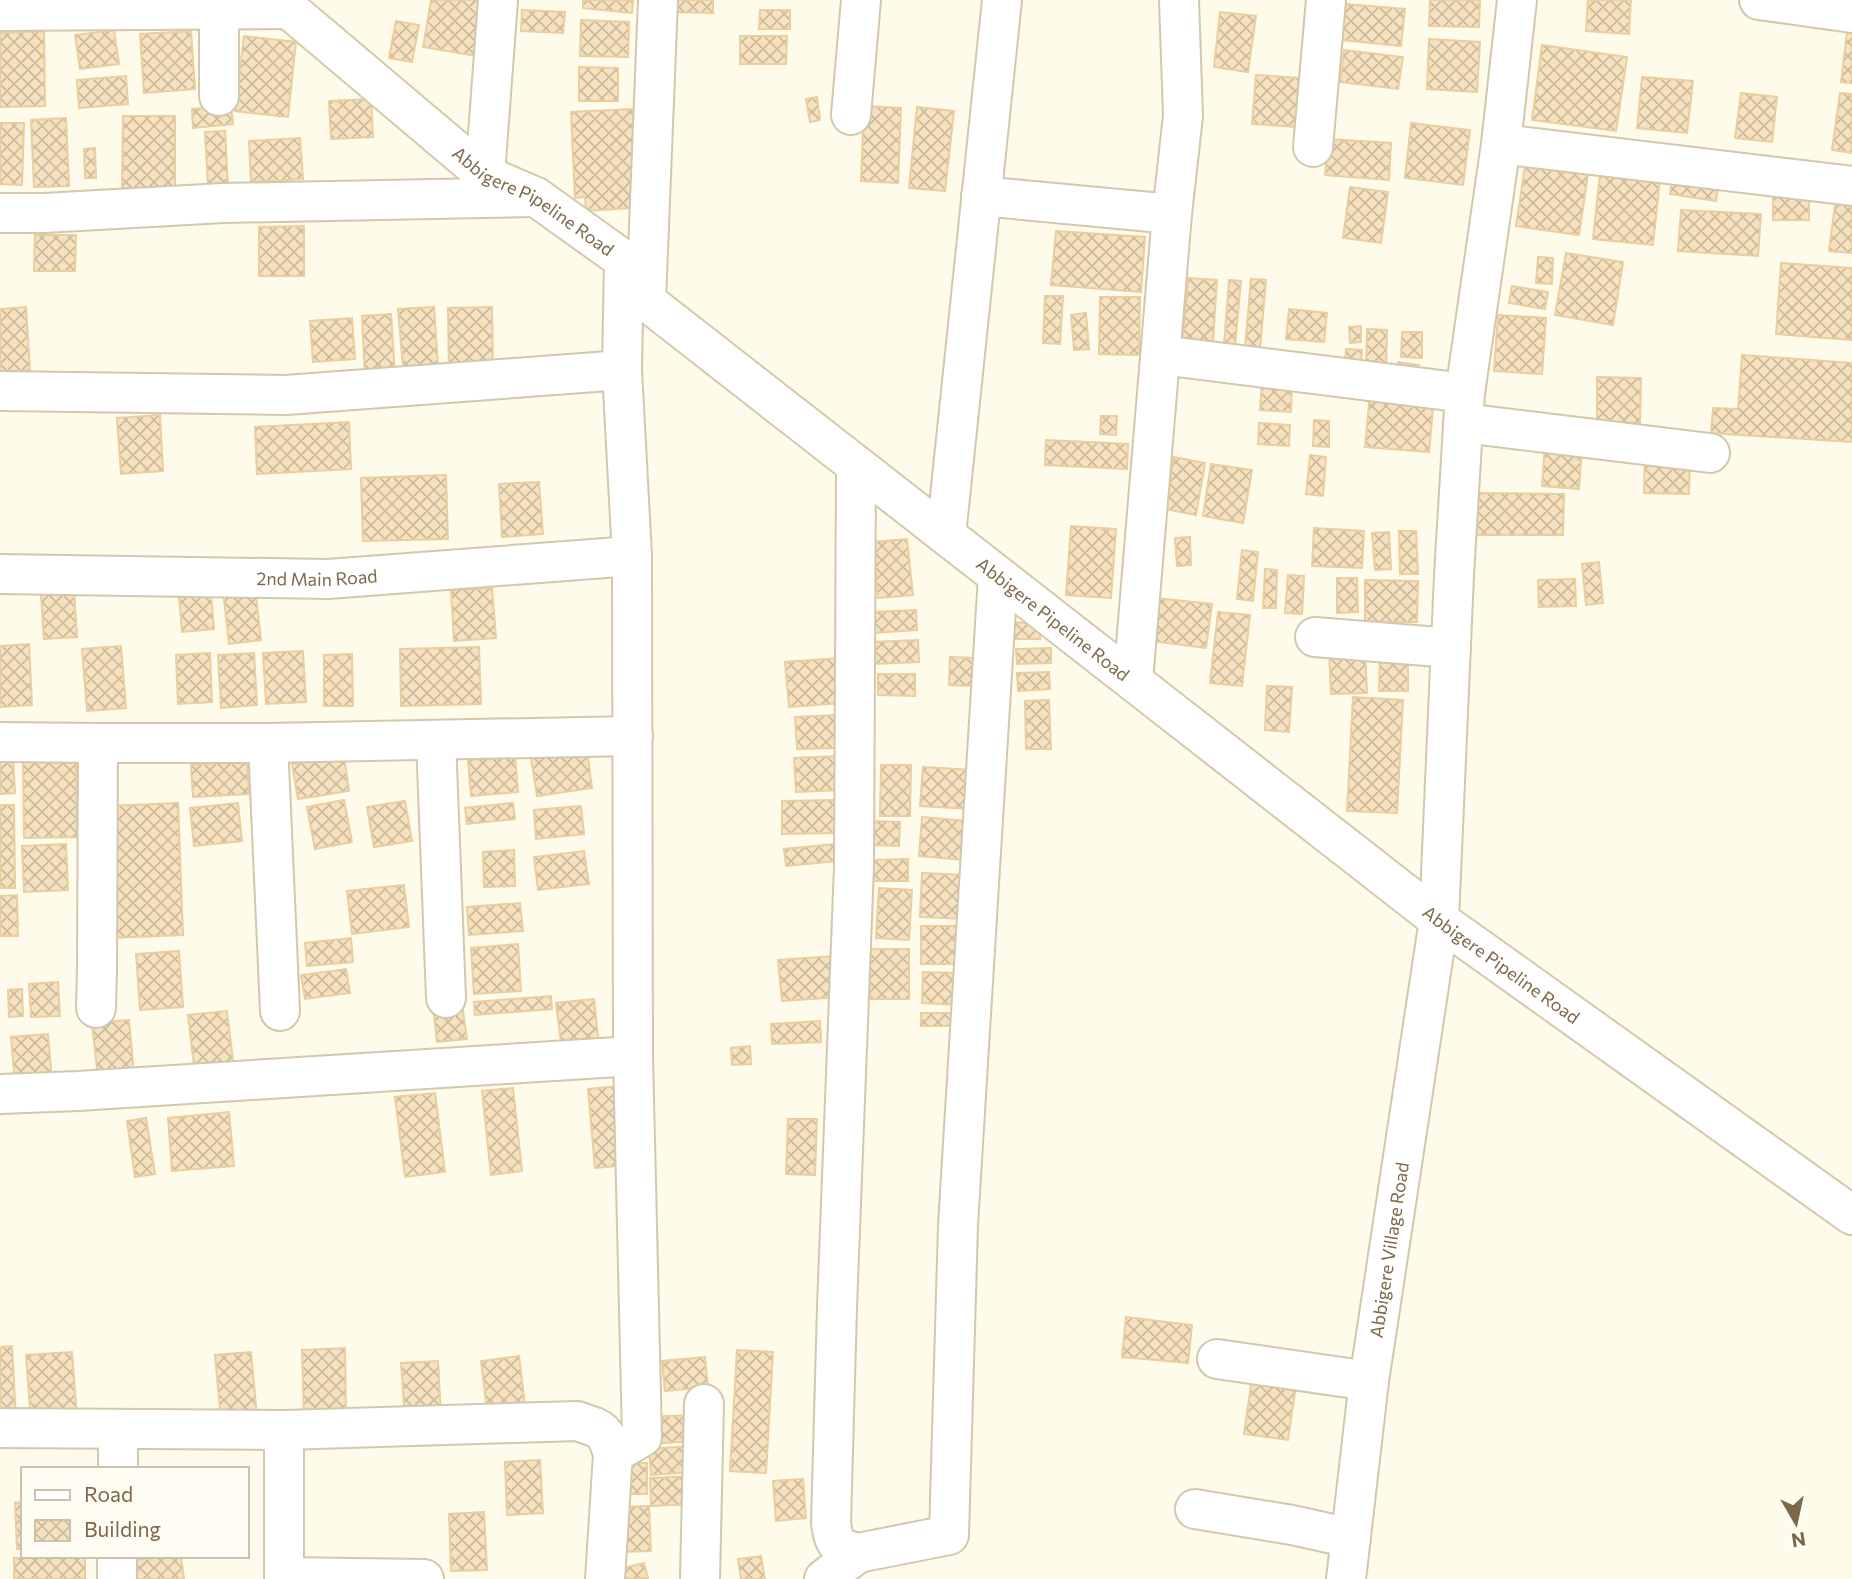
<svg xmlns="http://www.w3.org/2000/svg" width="1852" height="1579" font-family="Commissioner,sans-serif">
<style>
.building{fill:url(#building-cross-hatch);stroke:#ebcd9e;stroke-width:2}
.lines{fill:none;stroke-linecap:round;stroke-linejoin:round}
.street-casing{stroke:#d3c7ae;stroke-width:42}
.secondary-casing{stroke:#d6c8ab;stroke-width:42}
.street{stroke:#fff;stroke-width:38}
.secondary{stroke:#fff;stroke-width:38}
.labels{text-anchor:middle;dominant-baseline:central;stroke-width:7;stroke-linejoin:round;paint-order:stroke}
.street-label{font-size:18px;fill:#7d684a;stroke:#fffdf3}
</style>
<defs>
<pattern id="building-cross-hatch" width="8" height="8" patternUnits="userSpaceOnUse" patternTransform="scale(1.75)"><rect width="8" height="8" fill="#f6e2bf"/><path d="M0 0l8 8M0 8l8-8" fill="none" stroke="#ccbb9d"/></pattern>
</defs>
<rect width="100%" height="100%" fill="#fefbea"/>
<g class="building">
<path d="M431 0H485L477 56 423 47Z"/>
<path d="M583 0H633L632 13 583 8Z"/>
<path d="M676 0H713V13L675 12Z"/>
<path d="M1430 0H1480L1479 27 1429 26Z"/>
<path d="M1588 0H1631L1629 34 1586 31Z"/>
<path d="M1345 4 1405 9 1401 46 1341 40Z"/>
<path d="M522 10 565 12 563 33 521 31Z"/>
<path d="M760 10H790V29H759Z"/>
<path d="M1220 12 1256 16 1248 72 1214 67Z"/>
<path d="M581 20 629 22 628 57 580 56Z"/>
<path d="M396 21 419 25 412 62 389 58Z"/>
<path d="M1848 24H1852V83L1841 82Z"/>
<path d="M114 30 119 64 80 69 75 35Z"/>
<path d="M44 31 45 106 0 107V33Z"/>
<path d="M191 31 195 89 144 93 140 34Z"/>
<path d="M244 36 296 42 288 117 235 111Z"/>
<path d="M740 36H787L786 64H740Z"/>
<path d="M1429 39 1480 42 1477 92 1427 89Z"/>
<path d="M1542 45 1627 57 1616 131 1532 120Z"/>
<path d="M1344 50 1403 57 1398 89 1340 82Z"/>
<path d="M579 67 618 68V101H579Z"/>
<path d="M1256 75 1300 78 1297 127 1252 124Z"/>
<path d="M126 76 128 104 79 108 77 80Z"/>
<path d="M1642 77 1693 81 1687 133 1637 128Z"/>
<path d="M1741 93 1777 97 1772 142 1735 138Z"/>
<path d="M1840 93 1852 94V153L1832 150Z"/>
<path d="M817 97 820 120 810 122 806 99Z"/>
<path d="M371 99 373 137 331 139 329 101Z"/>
<path d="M231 106 233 124 193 128 192 109Z"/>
<path d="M864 106 901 108 898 183 861 181Z"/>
<path d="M917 107 954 111 945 191 909 188Z"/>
<path d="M634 109 640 232 631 208 586 211 585 197 575 198 571 112Z"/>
<path d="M123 116H175V188H122Z"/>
<path d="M66 118 69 186 34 187 31 120Z"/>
<path d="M0 123H24L22 185 0 184Z"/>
<path d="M1411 123 1470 130 1463 185 1405 178Z"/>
<path d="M225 131 228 186 208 187 205 132Z"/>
<path d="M300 138 303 179 251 182 249 141Z"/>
<path d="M1328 139 1391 143 1389 180 1325 175Z"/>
<path d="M95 148 96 178H85L84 149Z"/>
<path d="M1525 166 1588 174 1579 235 1516 226Z"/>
<path d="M1600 173 1660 179 1653 245 1593 239Z"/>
<path d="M1673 173 1719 180 1716 201 1670 194Z"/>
<path d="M1350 187 1388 192 1381 243 1343 238Z"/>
<path d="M1773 192 1809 193V220H1773Z"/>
<path d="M1836 197 1852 199V253L1829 251Z"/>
<path d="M1681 210 1761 214 1758 256 1678 251Z"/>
<path d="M304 226V276H259V227Z"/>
<path d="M1056 231 1145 237 1141 292 1051 285Z"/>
<path d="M35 235H76L75 271H34Z"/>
<path d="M1566 253 1623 262 1613 325 1555 315Z"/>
<path d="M1538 257 1553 258 1552 284 1536 283Z"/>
<path d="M1781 263 1852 268V340L1776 334Z"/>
<path d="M1188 278 1217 280 1213 341 1183 339Z"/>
<path d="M1251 279 1266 280 1260 349 1245 348Z"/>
<path d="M1229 280 1241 281 1235 346 1224 345Z"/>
<path d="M1512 286 1548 292 1545 309 1509 303Z"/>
<path d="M1045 296H1063L1060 344 1043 343Z"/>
<path d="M1100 297H1140L1139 355 1099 354Z"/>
<path d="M26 307 30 370 0 372V309Z"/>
<path d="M434 307 438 365 403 367 398 309Z"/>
<path d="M492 307 493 369 449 370 448 308Z"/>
<path d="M1289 309 1327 313 1324 342 1286 339Z"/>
<path d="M1086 313 1089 349 1074 350 1071 315Z"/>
<path d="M391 314 395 376 365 378 362 316Z"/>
<path d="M1498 315 1546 318 1542 374 1494 371Z"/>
<path d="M352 318 355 359 313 362 310 321Z"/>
<path d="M1361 326V342L1350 343 1349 327Z"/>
<path d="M1367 329 1387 330 1386 371 1366 370Z"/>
<path d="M1402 332H1422V358L1401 357Z"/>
<path d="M1346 349 1362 350 1360 377 1344 376Z"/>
<path d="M1742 355 1852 363V442L1711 433 1713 408 1738 409Z"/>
<path d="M1398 362 1419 365 1418 376 1397 374Z"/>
<path d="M1597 377 1641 378 1640 423 1597 422Z"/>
<path d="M1262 383 1292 384 1291 412 1260 410Z"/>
<path d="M1370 393 1434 398 1429 452 1365 447Z"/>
<path d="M160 415 163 471 121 474 117 418Z"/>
<path d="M1101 416H1117L1116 435 1100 434Z"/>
<path d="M1314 420 1329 421V447L1313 446Z"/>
<path d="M349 422 351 469 257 474 255 427Z"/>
<path d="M1259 423 1290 425 1289 446 1258 444Z"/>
<path d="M1046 440 1128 444 1127 469 1045 465Z"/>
<path d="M1545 445 1582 447 1579 489 1542 486Z"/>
<path d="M1645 451 1690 452 1689 494 1644 493Z"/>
<path d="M1310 455 1326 457 1323 496 1306 494Z"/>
<path d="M1174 457 1205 463 1196 515 1165 509Z"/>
<path d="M1211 464 1252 470 1243 523 1203 516Z"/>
<path d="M446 475 448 539 363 541 361 478Z"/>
<path d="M539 482 543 534 502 537 499 484Z"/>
<path d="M1476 493 1564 494 1563 535H1476Z"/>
<path d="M1071 526 1116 529 1111 598 1066 595Z"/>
<path d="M1314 528 1364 531 1362 568 1312 566Z"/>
<path d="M1399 531H1416L1418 574H1400Z"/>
<path d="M1389 532 1391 569 1375 570 1372 533Z"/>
<path d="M1190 537 1191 565 1177 566 1175 538Z"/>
<path d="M907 539 913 595 878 598 873 542Z"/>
<path d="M1242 550 1258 552 1253 601 1237 599Z"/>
<path d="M1599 562 1603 603 1586 605 1582 564Z"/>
<path d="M1265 569 1277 570 1276 608H1263Z"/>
<path d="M1288 575 1304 576 1302 614 1285 613Z"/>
<path d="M1337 578H1357L1358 612 1337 613Z"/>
<path d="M1575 579 1576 606 1539 607 1538 580Z"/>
<path d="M1365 580 1418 581 1417 622H1365Z"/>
<path d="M255 587 261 640 229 644 223 591Z"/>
<path d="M492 588 496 638 454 641 451 590Z"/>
<path d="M74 592 77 637 44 639 41 595Z"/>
<path d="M211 594 214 629 182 632 179 596Z"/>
<path d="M1155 598 1212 604 1206 648 1150 641Z"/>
<path d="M916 610 917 630 872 633 871 612Z"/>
<path d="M1218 612 1250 615 1242 686 1210 683Z"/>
<path d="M1040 622V639H1012V623Z"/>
<path d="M918 640 919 662 873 664 872 642Z"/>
<path d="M29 644 32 705 0 707V646Z"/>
<path d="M121 646 126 708 87 711 82 649Z"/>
<path d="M479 647 481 704 401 706 400 649Z"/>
<path d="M1051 648V663L1017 664 1016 649Z"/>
<path d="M1365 650 1367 693 1331 694 1329 651Z"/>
<path d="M303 651 306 702 266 704 263 653Z"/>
<path d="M1380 651 1408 652V691H1379Z"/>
<path d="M210 653 212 702 178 704 176 655Z"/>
<path d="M254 653 257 705 221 708 218 655Z"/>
<path d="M352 654 353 706H324V655Z"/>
<path d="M950 657 977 658 975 686 949 685Z"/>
<path d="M839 658 842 703 789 707 785 662Z"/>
<path d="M1049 672 1050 689 1018 691 1017 673Z"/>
<path d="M878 674H915V696L878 695Z"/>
<path d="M1267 686 1292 687 1289 732 1265 730Z"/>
<path d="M1353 697 1403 700 1397 813 1347 811Z"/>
<path d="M1049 700 1051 749H1026L1025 701Z"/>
<path d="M836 715 838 748 797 749 795 717Z"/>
<path d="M587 750 592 788 537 796 531 758Z"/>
<path d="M13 756 15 793 0 794V757Z"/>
<path d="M344 756 349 791 298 799 292 764Z"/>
<path d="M515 756 518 792 471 796 468 760Z"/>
<path d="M839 756 841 790 796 792 794 758Z"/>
<path d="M76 757 77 837 24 838 23 758Z"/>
<path d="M247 761 249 794 193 797 191 765Z"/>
<path d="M881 765H911L910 816H880Z"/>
<path d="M923 767 973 770 970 809 920 806Z"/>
<path d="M344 800 352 842 315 849 307 807Z"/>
<path d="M834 800V833L782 834V801Z"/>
<path d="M405 801 412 841 374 847 367 807Z"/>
<path d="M178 803 183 935 111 938 107 806Z"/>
<path d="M238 803 242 841 194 846 190 808Z"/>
<path d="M513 803 515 819 467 824 465 808Z"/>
<path d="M0 805H14L15 888H0Z"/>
<path d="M581 806 584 834 536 839 534 810Z"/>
<path d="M922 817 966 821 963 860 919 856Z"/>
<path d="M871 821 900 822 899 846 871 845Z"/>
<path d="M66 844 68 890 24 892 22 846Z"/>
<path d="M835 844 837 861 786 866 784 849Z"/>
<path d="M514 850 515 886 484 887 483 852Z"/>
<path d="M584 851 589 884 538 890 534 857Z"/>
<path d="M908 859V881H872V860Z"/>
<path d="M922 873 968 875 966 919 920 917Z"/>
<path d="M404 885 409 927 352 934 347 891Z"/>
<path d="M879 888 912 890 909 940 876 938Z"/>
<path d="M17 895 18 936H0V896Z"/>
<path d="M520 903 523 931 469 935 467 907Z"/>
<rect x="921" y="926" width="43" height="38"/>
<path d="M351 938 353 962 307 966 305 943Z"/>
<path d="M518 944 521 991 474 994 471 948Z"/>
<rect x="870" y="949" width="39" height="50"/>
<path d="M179 951 183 1007 140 1010 136 954Z"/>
<path d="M836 956 839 997 782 1001 778 960Z"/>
<path d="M346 969 350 993 305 999 301 975Z"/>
<path d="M923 972 960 973 959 1005 922 1003Z"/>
<path d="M58 982 60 1016 31 1017 29 984Z"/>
<path d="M22 989 23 1016 9 1017 8 990Z"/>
<path d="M551 996 552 1009 475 1015 474 1002Z"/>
<path d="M594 999 599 1045 562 1050 556 1003Z"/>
<path d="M462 1004 467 1039 437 1042 433 1007Z"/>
<path d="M227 1011 234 1069 195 1074 188 1015Z"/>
<rect x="921" y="1013" width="36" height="13"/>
<path d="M129 1020 134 1074 98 1078 92 1023Z"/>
<path d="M820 1021 821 1042 772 1044 771 1024Z"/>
<path d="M48 1034 52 1081 15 1084 11 1037Z"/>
<path d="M750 1046 751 1064 732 1065 731 1048Z"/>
<path d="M621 1086 628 1165 595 1168 588 1089Z"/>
<path d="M513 1088 522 1171 491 1175 482 1091Z"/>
<path d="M435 1093 445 1172 405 1177 395 1097Z"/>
<path d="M229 1112 234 1166 172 1171 168 1118Z"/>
<path d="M146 1118 155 1174 135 1177 127 1121Z"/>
<path d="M788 1119H817L815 1175 786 1174Z"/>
<path d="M1126 1317 1192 1325 1188 1363 1122 1357Z"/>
<path d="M12 1346 16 1419 0 1420V1347Z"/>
<path d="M345 1348 346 1415 304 1416 302 1350Z"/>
<path d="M737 1350 773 1352 766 1473 730 1471Z"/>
<path d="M72 1352 77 1418 31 1422 26 1355Z"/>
<path d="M251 1352 257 1417 221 1420 215 1355Z"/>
<path d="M519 1356 526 1414 488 1418 481 1361Z"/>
<path d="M705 1357 708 1387 665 1391 662 1361Z"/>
<path d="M438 1361 441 1417 405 1419 401 1363Z"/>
<path d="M1252 1378 1296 1385 1288 1440 1244 1434Z"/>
<path d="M695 1415 697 1441 646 1444 645 1417Z"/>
<path d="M691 1446 692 1472 651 1475 649 1449Z"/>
<path d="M540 1460 543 1513 507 1515 505 1462Z"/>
<path d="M622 1463H647V1494H623Z"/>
<path d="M695 1476 696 1504 651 1506 650 1478Z"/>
<path d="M803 1479 806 1518 776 1521 773 1481Z"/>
<path d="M23 1502V1549H17L15 1503Z"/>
<path d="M649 1506 651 1551 620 1552 618 1507Z"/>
<path d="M484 1512 487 1570 451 1571 449 1514Z"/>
<path d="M171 1556H181L184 1579H129L127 1561Z"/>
<path d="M761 1556 765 1579H741L738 1559Z"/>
<path d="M85 1557V1579H14V1558Z"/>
<path d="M644 1563 648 1578 615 1579 612 1571Z"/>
</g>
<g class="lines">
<g class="street-casing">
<g id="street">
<path d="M1759 0 1852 13"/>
<path d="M0 11 290 9"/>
<path d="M219 96V10"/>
<path d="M851 115 861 0"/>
<path d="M1501 144 1852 186"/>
<path d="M1313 147 1326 0"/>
<path d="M485 175 498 0"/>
<path d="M981 196 1172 214"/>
<path d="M0 213H44L223 203 536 197"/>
<path d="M646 301 658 0"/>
<path d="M1161 355 1465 393"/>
<path d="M0 391 286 395 622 370"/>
<path d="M1463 423 1710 453"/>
<path d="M856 465 854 866 837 1307 831 1523C834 1544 837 1548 858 1553L949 1535 958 1225 998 576"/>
<path d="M946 535 1002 0"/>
<path id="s1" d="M0 574 328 579 632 556"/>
<path d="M1315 637 1451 648"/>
<path d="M1133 681 1172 214 1183 116 1179 0"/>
<path d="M436 740 446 998"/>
<path d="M0 742 98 743"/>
<path d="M268 743 280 1011"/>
<path d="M96 1008 97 968 98 743H268L633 736"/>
<path d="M0 1094 78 1091 633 1056"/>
<path d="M1217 1359 1369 1381"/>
<path d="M0 1428 284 1430 577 1421C601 1429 605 1428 613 1454L605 1579"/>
<path d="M613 1454 642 1437 633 1056 632 556 622 370 624 260"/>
<path d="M118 1469V1429"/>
<path d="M1195 1509 1292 1525 1351 1538"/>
<path d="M284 1577 424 1579"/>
<path d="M117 1579V1556"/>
<path d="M284 1579V1430"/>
<path d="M700 1579 704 1404"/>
<path d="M824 1579 858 1553"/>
<path id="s2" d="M1346 1579 1369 1381 1439 920 1454 575 1465 393 1501 144 1517 0"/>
</g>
</g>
<g class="secondary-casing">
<g id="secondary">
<path id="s3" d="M278 0 485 175 536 197 624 260 646 301 1439 920 1852 1215"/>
</g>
</g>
<use href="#street" class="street"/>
<use href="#secondary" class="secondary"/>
</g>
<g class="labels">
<g class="street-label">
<text stroke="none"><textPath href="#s3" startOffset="326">Abbigere Pipeline Road</textPath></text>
<text stroke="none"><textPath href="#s1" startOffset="317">2nd Main Road</textPath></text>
<text stroke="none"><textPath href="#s3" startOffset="998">Abbigere Pipeline Road</textPath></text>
<text stroke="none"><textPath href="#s3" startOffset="1564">Abbigere Pipeline Road</textPath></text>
<text stroke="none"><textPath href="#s2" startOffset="332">Abbigere Village Road</textPath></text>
</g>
</g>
<rect x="21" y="1467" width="228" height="91" fill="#fffdf3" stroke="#cbc1af" stroke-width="2"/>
<rect x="35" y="1490" width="35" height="10" fill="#ffffff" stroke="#cbc1af" stroke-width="2"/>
<text x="84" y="1502" font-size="21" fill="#7d684a">Road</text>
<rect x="35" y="1520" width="35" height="21" fill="url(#building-cross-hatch)" stroke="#cbc1af" stroke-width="2"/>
<text x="84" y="1537" font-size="21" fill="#7d684a">Building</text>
<g transform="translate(1796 1523) rotate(171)" stroke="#fffdf3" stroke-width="5" paint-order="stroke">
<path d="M0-5L12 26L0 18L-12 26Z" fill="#7d684a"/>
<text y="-10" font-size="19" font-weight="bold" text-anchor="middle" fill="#7d684a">N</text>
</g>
</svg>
